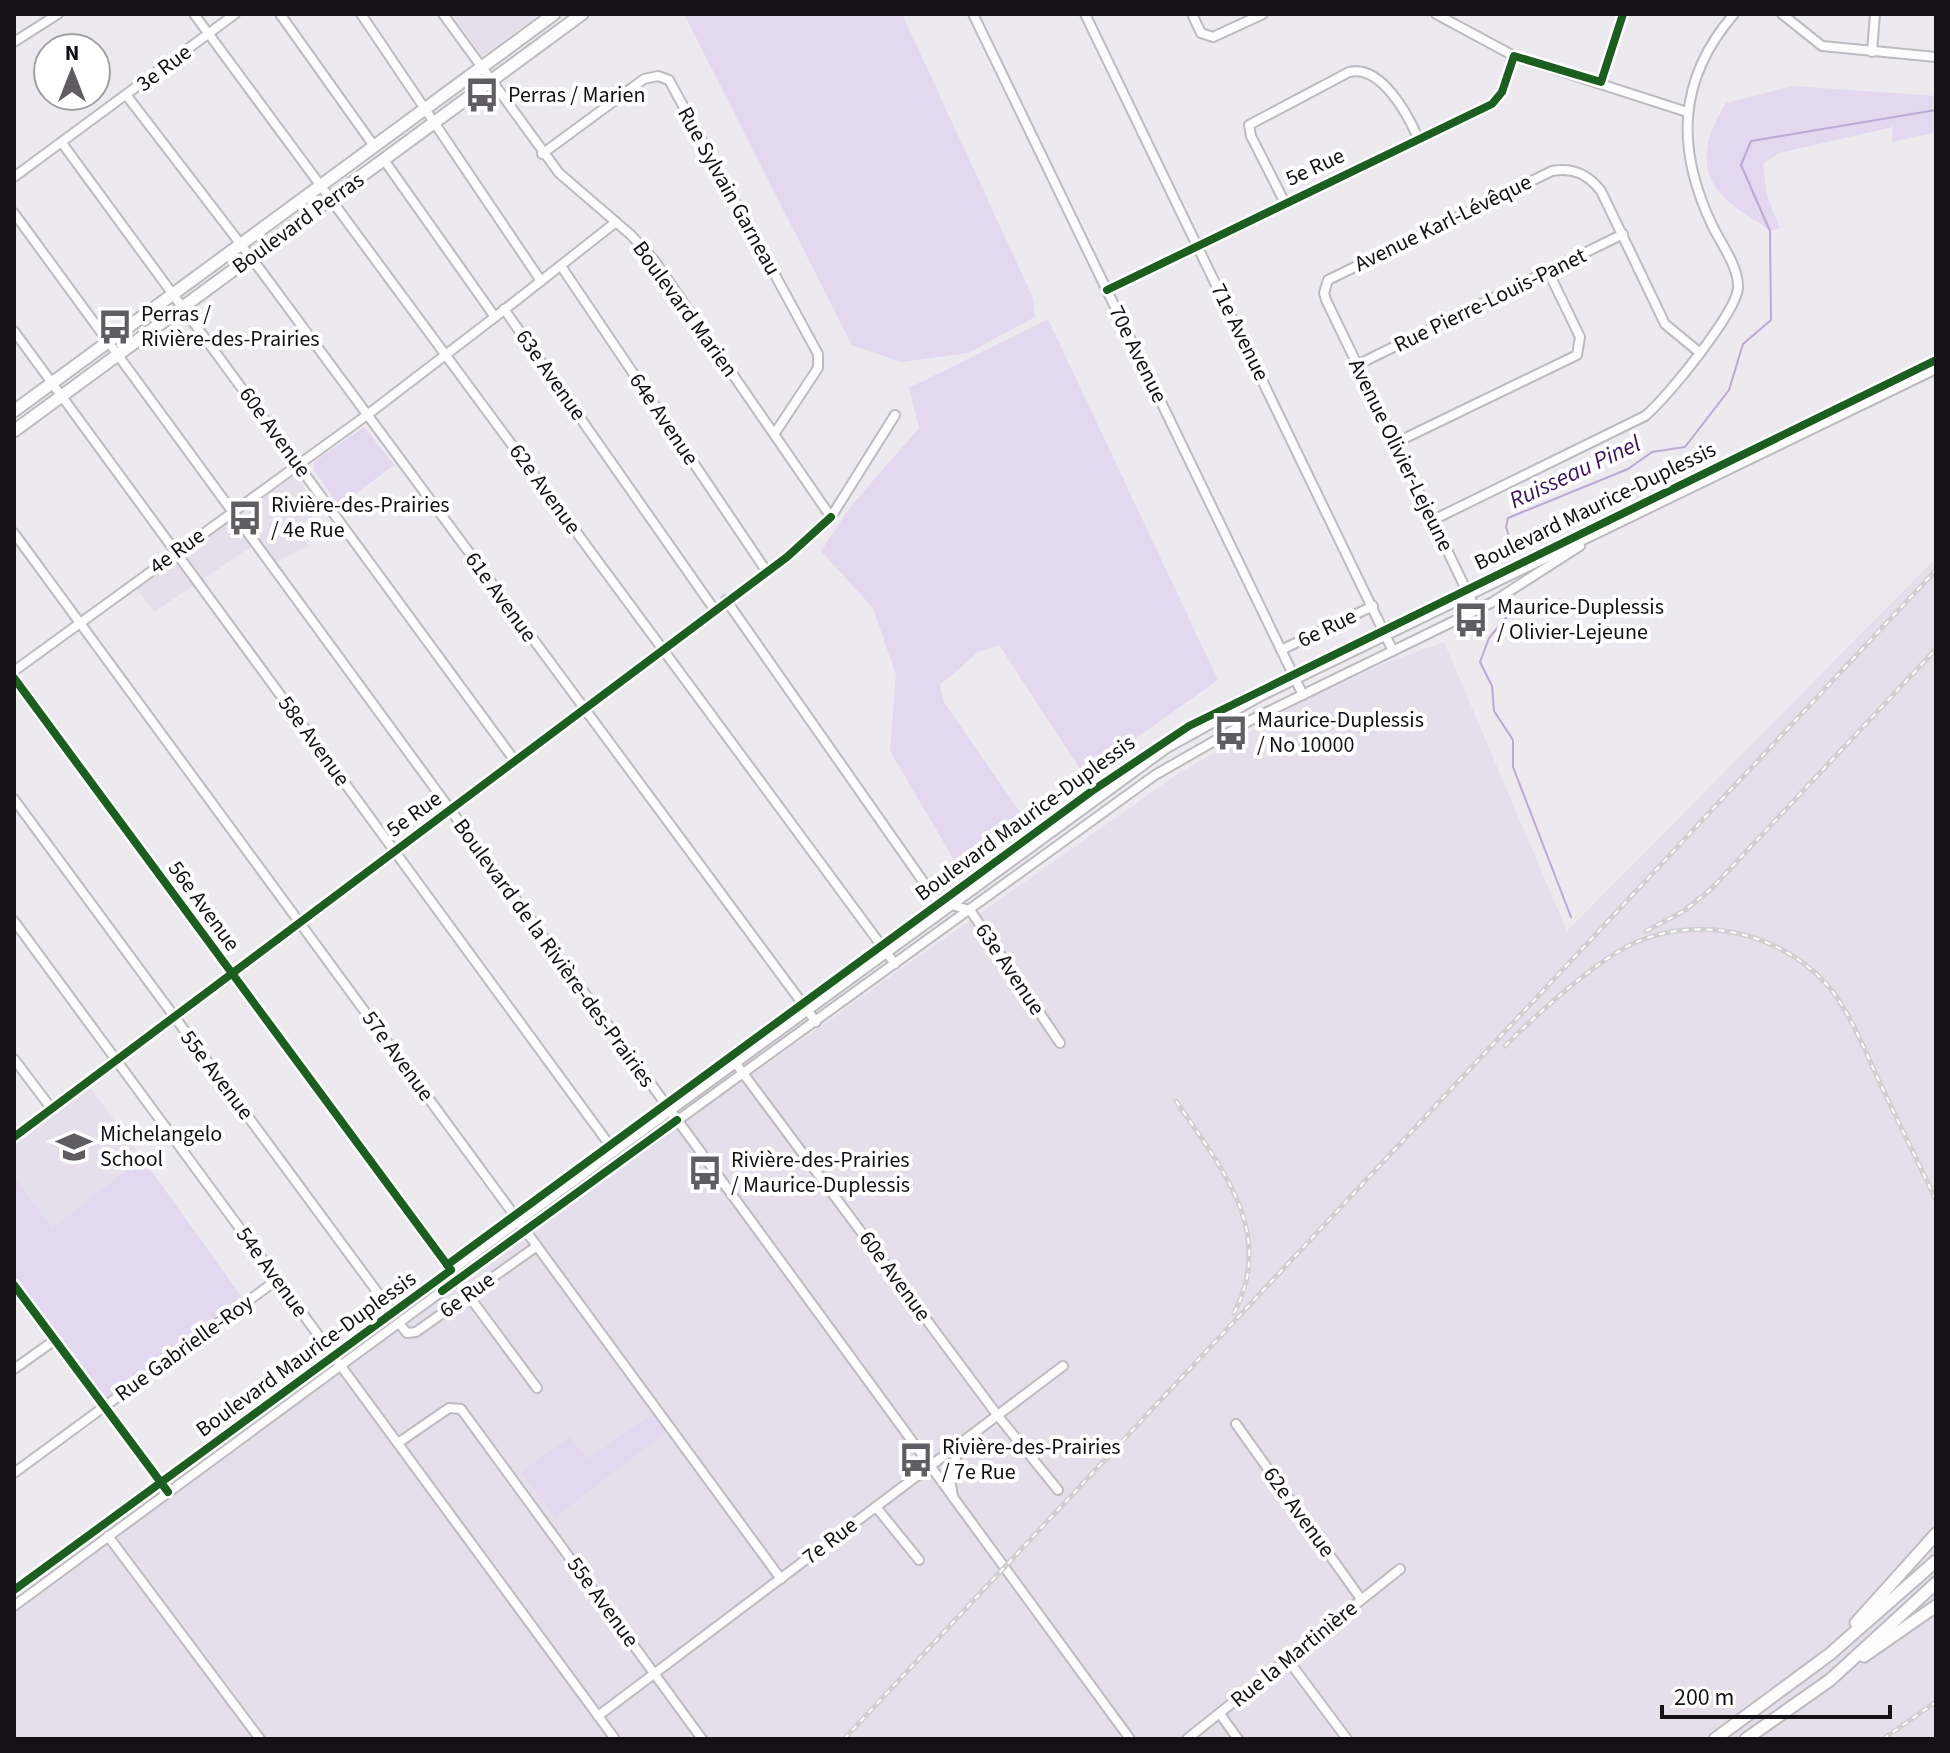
<svg xmlns="http://www.w3.org/2000/svg" width="1950" height="1753" font-family="'Source Sans 3',sans-serif">
<style>
.built{fill:#e5dfec}
.green{fill:#e3d8f0}
.lines{fill:none;stroke-linecap:round;stroke-linejoin:round}
.stream{stroke:#bca8d2;stroke-width:2}
.minor-casing{stroke:#bdbbbf;stroke-width:12}
.major-casing{stroke:#bdbbbf;stroke-width:15}
.minor{stroke:#fcfcfd;stroke-width:8}
.major{stroke:#fcfcfd;stroke-width:11}
.rail-casing{stroke:#d0cfd1;stroke-width:5}
.rail{stroke:#fff;stroke-width:2;stroke-dasharray:6;stroke-linecap:butt}
.cycleway-casing{stroke:#fff;stroke-width:13}
.cycleway{stroke:#1b5e20;stroke-width:8}
.labels{text-anchor:middle;dominant-baseline:central;stroke-width:8;stroke-linejoin:round;paint-order:stroke}
.street-label{font-size:22px;fill:#131115;stroke:#fff}
.poi-label{font-size:22px;fill:#131115;stroke:#fff;text-anchor:start}
.water-label{font-size:24px;font-style:italic;fill:#3c145b;stroke:#fff}
</style>
<rect width="100%" height="100%" fill="#eceaef"/>
<g class="built">
<path d="M452 14H540L482 56Z"/>
<path d="M294 476 322 509 296 529 309 546 269 565 254 545 154 612 133 584Z"/>
<path d="M1936 558V1739H14V1613L168 1492 703 1105 764 1066 1176 775 1297 704 1386 663 1444 642 1567 931Z"/>
<path d="M86 1082 142 1158 52 1228 14 1176V1137Z"/>
</g>
<g class="green">
<path d="M684 14H902L1033 298 1035 317 968 353 901 362 852 345Z"/>
<path d="M1793 86 1936 96V132L1892 142 1893 127 1779 153 1763 164 1767 196 1780 228 1770 231C1756 219 1737 211 1725 198 1694 168 1707 133 1726 103Z"/>
<path d="M1048 319 1218 680 1084 775 999 645 978 652 940 685 944 702 1026 821 960 870 890 751 896 675 873 608 821 551 851 506 919 428 909 388Z"/>
<path d="M364 427 394 465 339 506 314 470V462Z"/>
<path d="M142 1158 246 1303 104 1406 14 1284V1176L52 1228Z"/>
<path d="M652 1414 665 1433 555 1517 521 1472 570 1437 588 1459Z"/>
</g>
<g class="lines">
<g class="stream">
<path d="M1515 555 1506 527 1508 518 1628 469 1652 452 1685 447 1729 390 1743 344 1771 320 1770 231 1741 165 1751 141 1936 110"/>
<path d="M1521 600 1489 638 1480 662 1492 686 1494 711 1513 740V767L1571 917"/>
</g>
<g class="minor-casing">
<g id="minor">
<path d="M194 14 895 964"/>
<path d="M280 14 374 146"/>
<path d="M361 14 541 281"/>
<path d="M443 14 559 173 631 235 654 260 831 517"/>
<path d="M973 14 1303 695"/>
<path d="M1085 14 1393 651"/>
<path d="M1192 14 1201 33 1213 37 1263 14"/>
<path d="M1436 14 1514 56 1687 112"/>
<path d="M1782 14 1822 46 1936 57"/>
<path d="M14 42 58 14"/>
<path d="M1872 52 1875 14"/>
<path d="M1601 82 1623 14"/>
<path d="M127 96 259 268 816 1022"/>
<path d="M62 143 515 761"/>
<path d="M542 154 644 79 658 76 669 80 818 354V368L775 433"/>
<path d="M384 160 495 317 616 222"/>
<path d="M14 177 235 14"/>
<path d="M1284 201 1251 136 1249 125 1349 72C1381 64 1408 115 1418 138"/>
<path d="M14 213 1130 1739"/>
<path d="M561 266 767 572"/>
<path d="M1107 290 1492 104 1502 92 1514 56"/>
<path d="M504 309 714 609"/>
<path d="M14 331 614 1151"/>
<path d="M1357 365 1623 234"/>
<path d="M1395 443 1577 355 1580 337 1548 271"/>
<path d="M1433 520 1645 416C1666 399 1736 313 1738 288 1739 267 1721 244 1712 225 1676 149 1677 80 1734 14"/>
<path d="M14 533 781 1579"/>
<path d="M726 600 934 897 940 902 970 910 1060 1043"/>
<path d="M1476 610 1326 300 1324 293 1328 280 1552 171C1573 167 1588 174 1601 191L1665 324 1699 352"/>
<path d="M1281 650 1373 606"/>
<path d="M14 671 367 415 495 317"/>
<path d="M14 678 451 1270"/>
<path d="M14 799 392 1312"/>
<path d="M14 921 615 1739"/>
<path d="M14 1059 51 1108"/>
<path d="M734 1061 998 1416 1058 1490"/>
<path d="M14 1137 787 557 831 517 895 415"/>
<path d="M457 1280 537 1388"/>
<path d="M14 1285 163 1485"/>
<path d="M399 1323 407 1333 416 1332 537 1246"/>
<path d="M14 1369 55 1340"/>
<path d="M1236 1424 1361 1599"/>
<path d="M398 1443 449 1408 461 1409 702 1739"/>
<path d="M14 1473 278 1279"/>
<path d="M953 1497 950 1478 960 1444"/>
<path d="M876 1507 919 1560"/>
<path d="M108 1536 260 1739"/>
<path d="M14 1590 1167 748 1263 695 1936 369"/>
<path d="M14 1606 457 1280 1155 775 1251 720 1491 603 1580 546"/>
<path d="M1288 1660 1347 1739"/>
<path d="M1220 1714 1238 1739"/>
<path d="M598 1716 1063 1366"/>
<path d="M1187 1739 1400 1569"/>
</g>
</g>
<g class="major-casing">
<g id="major">
<path d="M14 411 554 14"/>
<path d="M14 431 582 14"/>
<path d="M1856 1623 1936 1534"/>
<path d="M1864 1656 1936 1606"/>
<path d="M1715 1739 1830 1654 1936 1561"/>
<path d="M1746 1739 1830 1680 1936 1583"/>
</g>
</g>
<use href="#minor" class="minor"/>
<use href="#major" class="major"/>
<g class="rail-casing">
<g id="rail">
<path d="M1646 931 1684 911 1711 889 1936 649"/>
<path d="M1505 1046C1536 1015 1599 957 1639 941 1706 914 1788 935 1833 992 1852 1018 1865 1050 1878 1079 1897 1119 1917 1160 1936 1200"/>
<path d="M1176 1101C1220 1166 1277 1232 1234 1313"/>
<path d="M844 1739 1936 570"/>
<path d="M1883 1739 1936 1702"/>
</g>
</g>
<use href="#rail" class="rail"/>
<g class="cycleway-casing">
<g id="cycleway">
<path d="M1107 290 1492 104 1502 92 1514 56 1601 82 1623 14"/>
<path d="M14 678 451 1270 14 1590"/>
<path d="M14 1137 787 557 831 517"/>
<path d="M447 1265 1092 791 1189 726 1936 360"/>
<path d="M14 1285 168 1492"/>
<path d="M442 1291 677 1120"/>
</g>
</g>
<use href="#cycleway" class="cycleway"/>
</g>
<defs>
<g id="bus-bare" transform="scale(2.76)"><path d="M-5-6H5V4H4V6H2V4H-2V6H-4V4H-5ZM-3.5-4V0h7V-4ZM-3.5 1.2v1.5H-2V1.2ZM2 1.2v1.5H3.5V1.2Z" fill="#5f5d61" stroke="#fff" stroke-width="2.5" paint-order="stroke"/></g>
<g id="school-bare" transform="scale(2.76)"><path d="M0-5L7-2L0 1L-7-2ZM-4 1L0 2.5L4 1V4Q0 6-4 4Z" fill="#5f5d61" stroke="#fff" stroke-width="2.5" paint-order="stroke"/></g>
</defs>
<g fill-rule="evenodd">
<use href="#bus-bare" x="482" y="95"/>
<use href="#bus-bare" x="115" y="327"/>
<use href="#bus-bare" x="245" y="518"/>
<use href="#bus-bare" x="1471" y="620"/>
<use href="#bus-bare" x="1231" y="733"/>
<use href="#school-bare" x="74" y="1147"/>
<use href="#bus-bare" x="705" y="1173"/>
<use href="#bus-bare" x="916" y="1460"/>
</g>
<g class="labels">
<g class="street-label">
<text transform="translate(164 68) rotate(-37)">3e Rue</text>
<text transform="translate(1315 167) rotate(-25)">5e Rue</text>
<text transform="translate(729 191) rotate(61)">Rue Sylvain Garneau</text>
<text transform="translate(298 223) rotate(-36)">Boulevard Perras</text>
<text transform="translate(1443 223) rotate(-26)">Avenue Karl-Lévêque</text>
<text transform="translate(1490 300) rotate(-26)">Rue Pierre-Louis-Panet</text>
<text transform="translate(685 309) rotate(54)">Boulevard Marien</text>
<text transform="translate(1240 332) rotate(64)">71e Avenue</text>
<text transform="translate(1138 354) rotate(64)">70e Avenue</text>
<text transform="translate(551 375) rotate(55)">63e Avenue</text>
<text transform="translate(664 419) rotate(56)">64e Avenue</text>
<text transform="translate(275 432) rotate(54)">60e Avenue</text>
<text transform="translate(1401 455) rotate(64)">Avenue Olivier-Lejeune</text>
<text transform="translate(545 489) rotate(54)">62e Avenue</text>
<text transform="translate(1595 506) rotate(-26)">Boulevard Maurice-Duplessis</text>
<text transform="translate(177 551) rotate(-36)">4e Rue</text>
<text transform="translate(501 597) rotate(54)">61e Avenue</text>
<text transform="translate(1327 628) rotate(-26)">6e Rue</text>
<text transform="translate(314 741) rotate(54)">58e Avenue</text>
<text transform="translate(414 814) rotate(-36)">5e Rue</text>
<text transform="translate(1025 818) rotate(-36)">Boulevard Maurice-Duplessis</text>
<text transform="translate(204 906) rotate(54)">56e Avenue</text>
<text transform="translate(554 953) rotate(54)">Boulevard de la Rivière-des-Prairies</text>
<text transform="translate(1010 969) rotate(56)">63e Avenue</text>
<text transform="translate(398 1056) rotate(54)">57e Avenue</text>
<text transform="translate(217 1075) rotate(53)">55e Avenue</text>
<text transform="translate(272 1272) rotate(54)">54e Avenue</text>
<text transform="translate(895 1276) rotate(54)">60e Avenue</text>
<text transform="translate(467 1295) rotate(-36)">6e Rue</text>
<text transform="translate(184 1348) rotate(-36)">Rue Gabrielle-Roy</text>
<text transform="translate(306 1354) rotate(-36)">Boulevard Maurice-Duplessis</text>
<text transform="translate(1299 1512) rotate(54)">62e Avenue</text>
<text transform="translate(830 1541) rotate(-37)">7e Rue</text>
<text transform="translate(603 1602) rotate(54)">55e Avenue</text>
<text transform="translate(1294 1654) rotate(-39)">Rue la Martinière</text>
</g>
<g class="poi-label">
<text x="508" y="95">Perras / Marien</text>
<text x="141" y="314">Perras /<tspan x="141" dy="25">Rivière-des-Prairies</tspan></text>
<text x="271" y="505">Rivière-des-Prairies<tspan x="271" dy="25">/ 4e Rue</tspan></text>
<text x="1497" y="607">Maurice-Duplessis<tspan x="1497" dy="25">/ Olivier-Lejeune</tspan></text>
<text x="1257" y="720">Maurice-Duplessis<tspan x="1257" dy="25">/ No 10000</tspan></text>
<text x="100" y="1134">Michelangelo<tspan x="100" dy="25">School</tspan></text>
<text x="731" y="1160">Rivière-des-Prairies<tspan x="731" dy="25">/ Maurice-Duplessis</tspan></text>
<text x="942" y="1447">Rivière-des-Prairies<tspan x="942" dy="25">/ 7e Rue</tspan></text>
</g>
<g class="water-label">
<text transform="translate(1575 472) rotate(-25)">Ruisseau Pinel</text>
</g>
</g>
<rect width="1950" height="1753" fill="none" stroke="#131115" stroke-width="32"/>
<g transform="translate(72 72)"><circle r="38" fill="#ffffff" stroke="#a1a0a1" stroke-width="2"/>
<path d="M0-6L14 30L0 20L-14 30Z" fill="#5f5d61"/>
<text y="-12" font-size="22" font-weight="bold" text-anchor="middle" fill="#131115">N</text>
</g>
<path d="M1662 1705v12h228v-12" fill="none" stroke="#131115" stroke-width="4"/>
<text x="1674" y="1705" font-size="24" fill="#131115" stroke="#ffffff" stroke-width="6" paint-order="stroke">200 m</text>
</svg>
